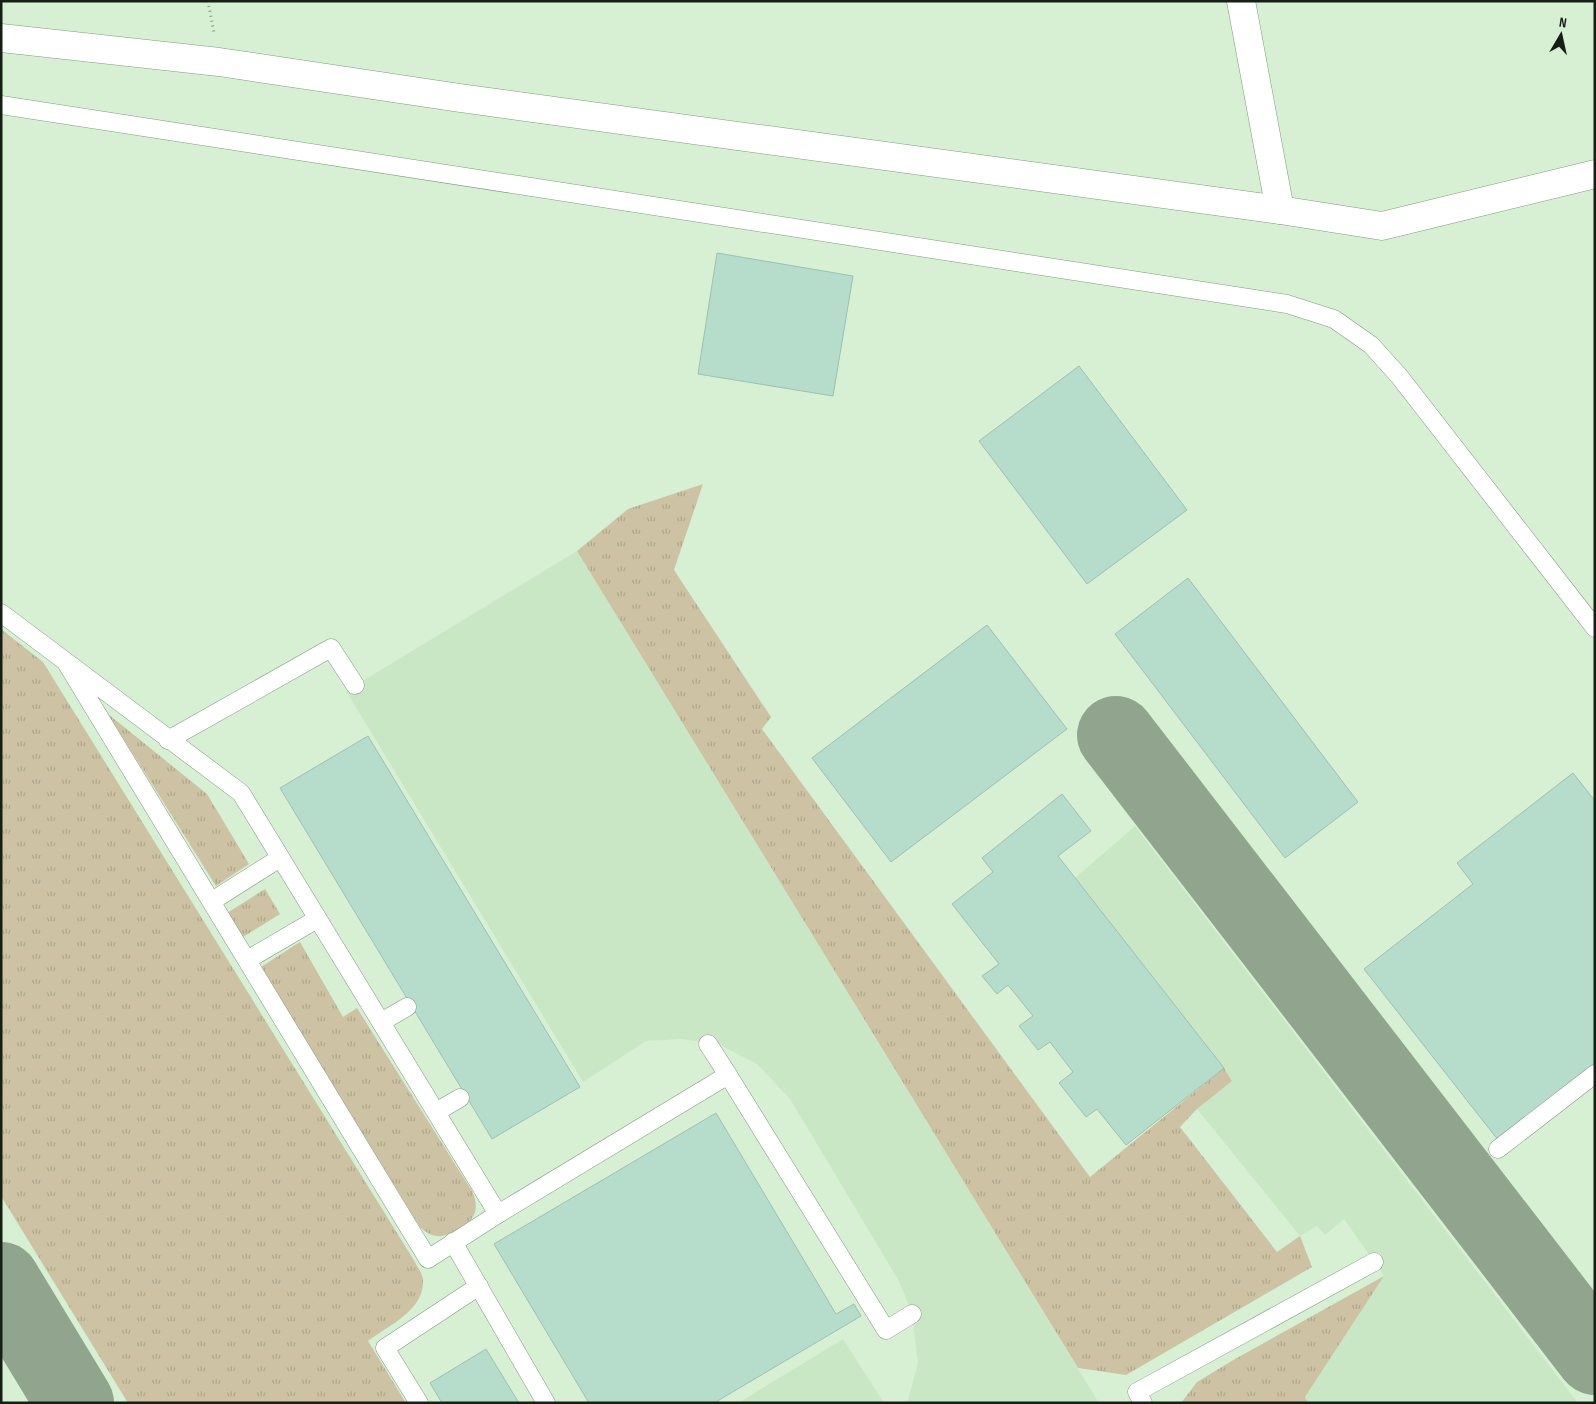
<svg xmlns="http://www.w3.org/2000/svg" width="1596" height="1404" font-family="'Sofia Sans Condensed',sans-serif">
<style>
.built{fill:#c9e7c5}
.grass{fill:url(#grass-tufts)}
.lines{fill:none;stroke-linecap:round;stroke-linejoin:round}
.taxiway{stroke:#90a48e;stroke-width:78}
.building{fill:#b6ddcc;stroke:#9bc1b0}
.lane-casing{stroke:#839a80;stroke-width:19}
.street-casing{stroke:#839a80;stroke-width:29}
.path{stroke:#859883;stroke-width:3;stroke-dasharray:1 4;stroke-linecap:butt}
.lane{stroke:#fff;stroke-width:18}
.street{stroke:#fff;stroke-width:28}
</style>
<defs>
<pattern id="grass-tufts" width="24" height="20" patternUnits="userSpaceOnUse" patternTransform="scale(1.25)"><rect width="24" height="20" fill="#cdc3a4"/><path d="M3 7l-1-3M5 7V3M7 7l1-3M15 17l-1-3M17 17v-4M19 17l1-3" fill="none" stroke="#afa78c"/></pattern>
</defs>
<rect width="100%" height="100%" fill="#d7f0d4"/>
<g class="built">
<path d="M577 551 1099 1403H907L918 1363 912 1314 900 1283 790 1099 757 1064 720 1045 682 1039 646 1041 583 1082 346 691Z"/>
<path d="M1135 826 1578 1403H1308L1305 1397 1384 1276 1344 1219 1325 1235 1317 1226 1300 1236 1197 1109 1232 1080 1224 1068 1075 878Z"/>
<path d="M843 1339 884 1403H738Z"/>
</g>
<g class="grass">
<path d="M703 484 674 570 771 717 762 729 1090 1177 1224 1068 1232 1081 1197 1109 1180 1127 1277 1252 1300 1236 1312 1267 1126 1375 1078 1368 577 551 628 509Z"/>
<path d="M1 629 43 662 415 1262C417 1267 423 1274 423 1280 425 1310 388 1326 368 1341L406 1403H128L1 1196Z"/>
<path d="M108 714 207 794 249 864 216 886Z"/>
<path d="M265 889 280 914 243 937 227 913Z"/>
<path d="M300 942 343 1017 357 1008 472 1191C476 1200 478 1210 472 1218 470 1222 463 1225 459 1228 444 1238 434 1240 420 1227L261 967Z"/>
<path d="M1384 1276 1305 1397 1308 1403H1181L1197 1382 1235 1359Z"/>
</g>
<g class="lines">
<g class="taxiway">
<path d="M1116 735 1595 1356"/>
<path d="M1 1281 75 1403"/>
</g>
</g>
<g class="building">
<path d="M717 253 853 276 833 396 698 374Z"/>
<path d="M1079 366 1187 510 1087 584 979 441Z"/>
<path d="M1188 578 1358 802 1285 858 1115 634Z"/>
<path d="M987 625 1067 729 891 862 812 758Z"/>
<path d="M368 736 580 1087 492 1139 280 788Z"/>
<path d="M1573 773 1595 801V1064L1498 1140 1364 969 1473 884 1457 863Z"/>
<path d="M1062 794 1091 831 1058 856 1224 1068 1126 1145 1097 1109 1086 1117 1059 1083 1073 1072 1050 1042 1038 1050 1019 1026 1033 1016 1008 985 997 994 982 976 999 964 952 904 993 872 982 858Z"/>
<path d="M716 1113 836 1314 854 1304 861 1316 714 1403H589L494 1244Z"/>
<path d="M486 1349 519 1403H442L430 1383Z"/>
</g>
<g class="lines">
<g class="lane-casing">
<g id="lane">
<path d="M1 105 1287 304 1334 319 1371 345 1399 376 1595 628"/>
<path d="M1 613 241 793 498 1214 428 1259 67 664"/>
<path d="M168 740 331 648 355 685"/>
<path d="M212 901 280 858"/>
<path d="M247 960 317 919"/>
<path d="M381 1022 407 1007"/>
<path d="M708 1044 728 1075"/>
<path d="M436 1112 460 1098"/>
<path d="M1498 1149 1595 1074"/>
<path d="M498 1214 728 1075 886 1330 912 1314"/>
<path d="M453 1242 546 1403"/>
<path d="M419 1403 385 1348 479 1286"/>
<path d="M1143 1403 1137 1392 1374 1262"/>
</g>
</g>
<g class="street-casing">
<g id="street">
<path d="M1241 1 1280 210"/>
<path d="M1 38 219 62 460 98 1280 210 1382 226 1595 174"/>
</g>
</g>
<path class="path" d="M208 1 214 33"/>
<use href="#lane" class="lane"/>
<use href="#street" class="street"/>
</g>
<rect width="1596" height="1404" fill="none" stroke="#161f15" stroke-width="5"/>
<g transform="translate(1561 35) rotate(9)" stroke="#d7f0d4" stroke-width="4" paint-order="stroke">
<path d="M0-4L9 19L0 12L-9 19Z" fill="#161f15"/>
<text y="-8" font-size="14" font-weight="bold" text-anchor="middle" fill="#161f15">N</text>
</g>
</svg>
